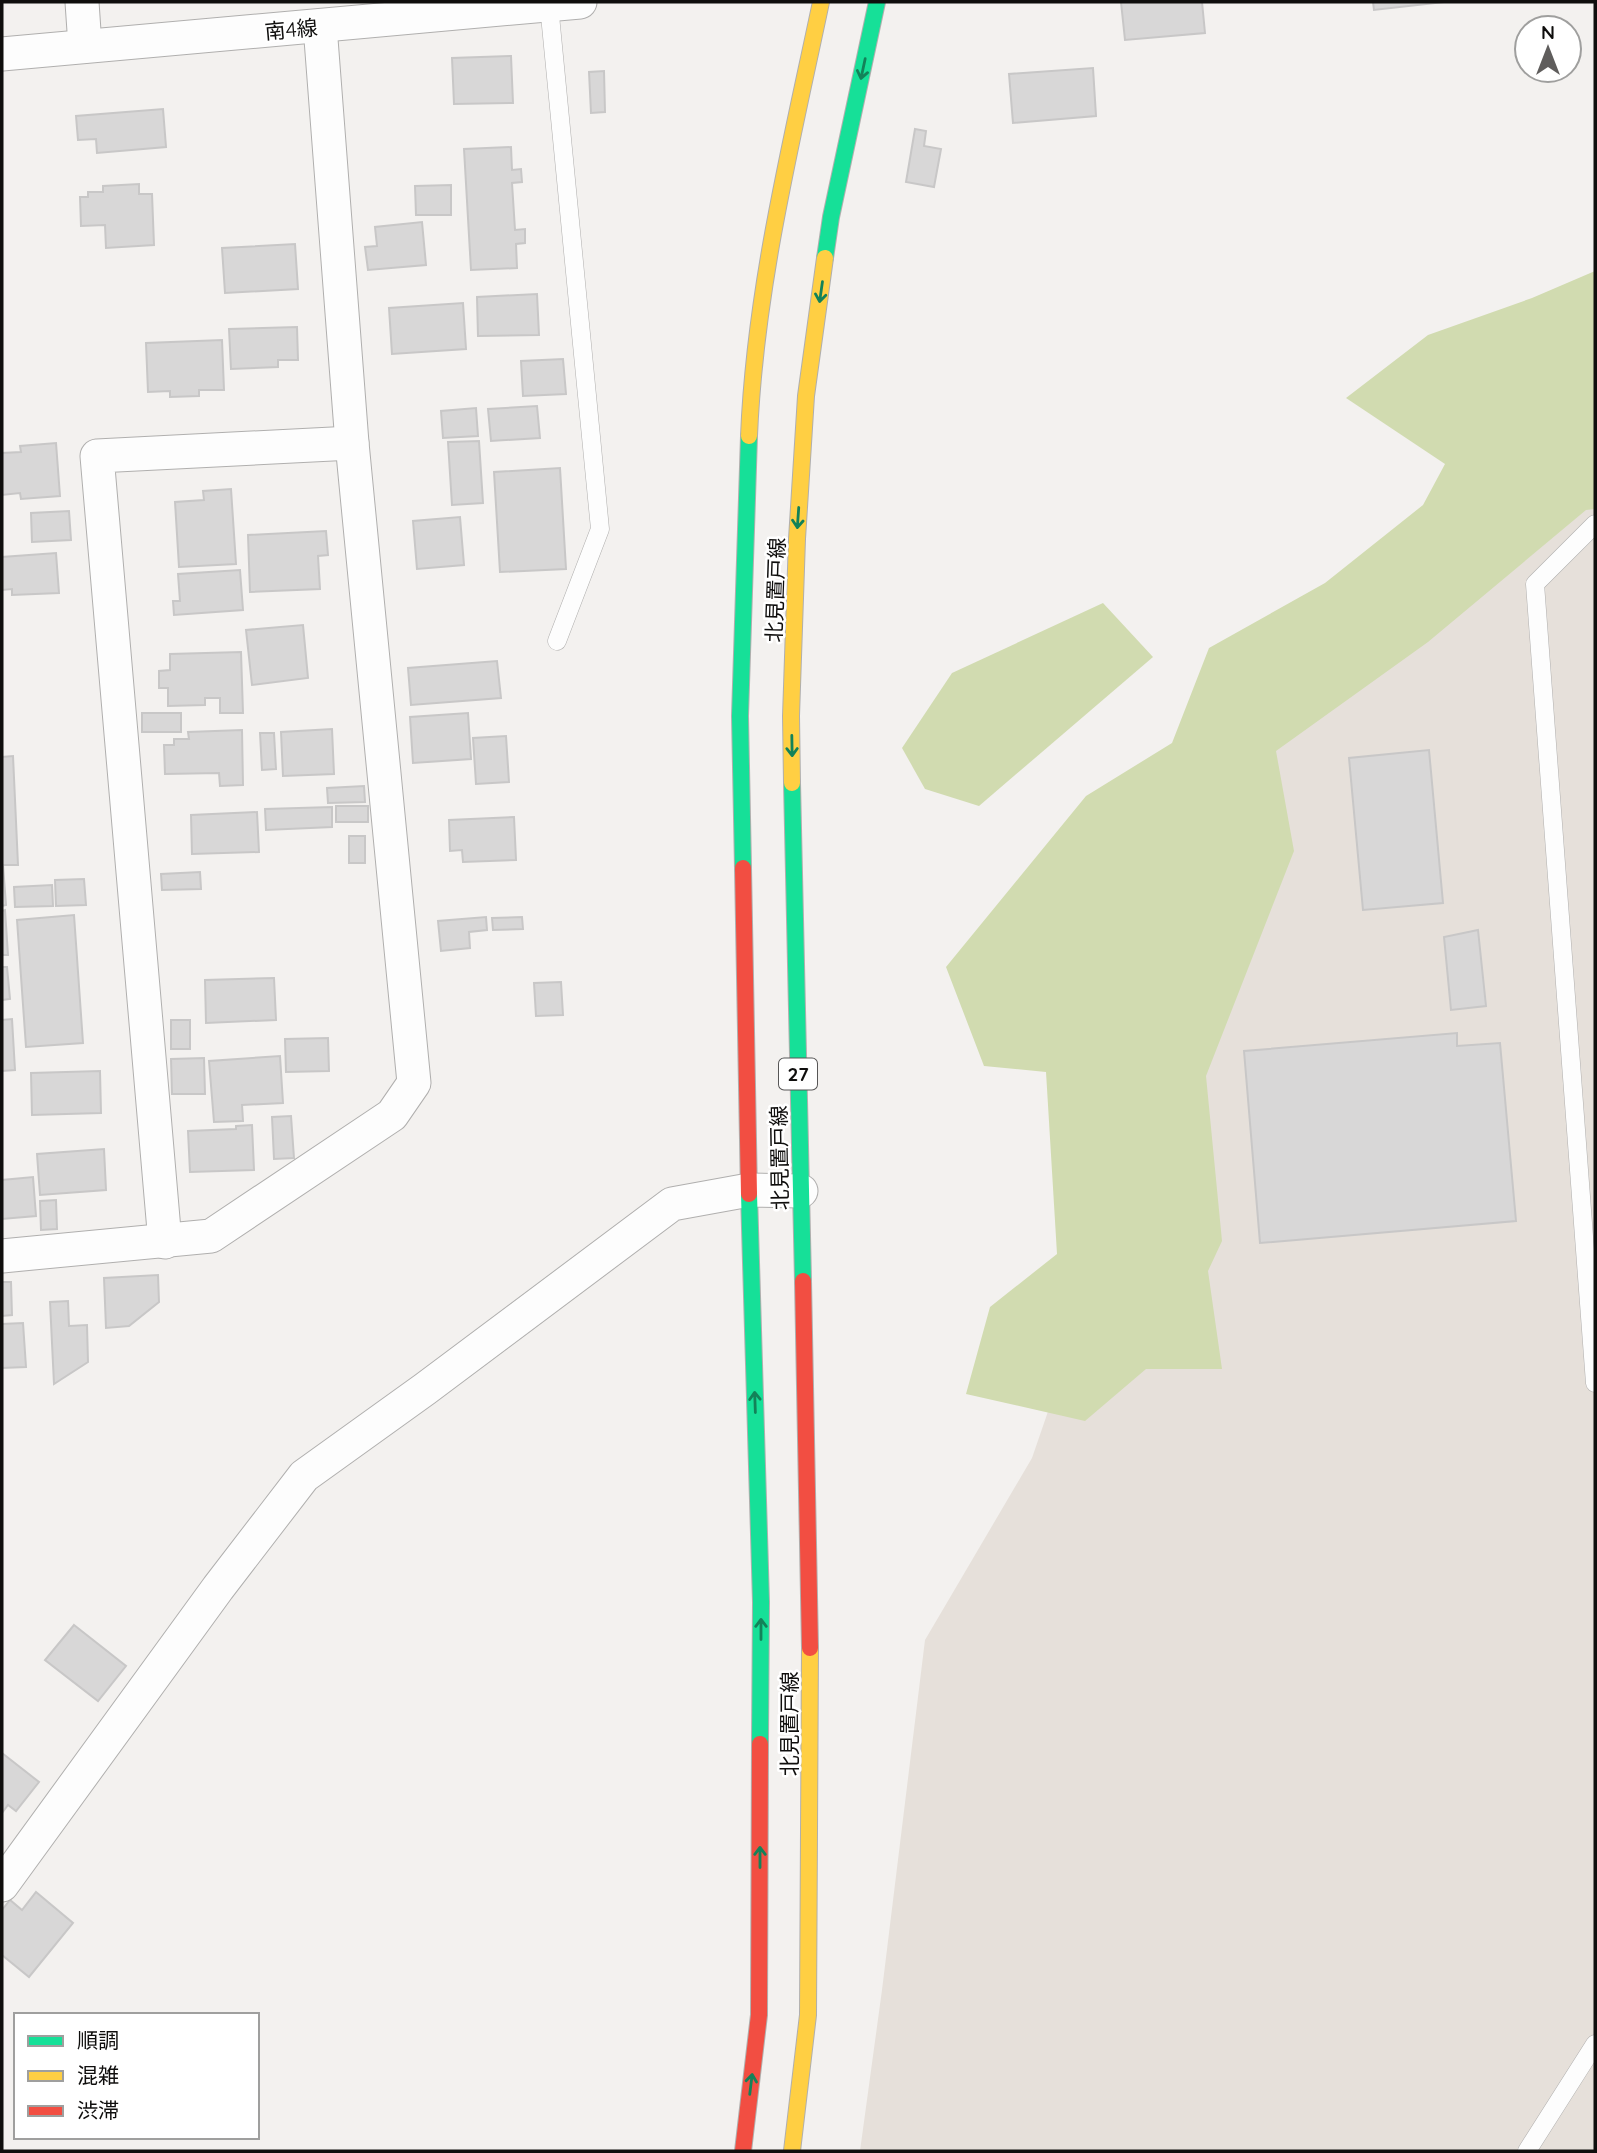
<svg xmlns="http://www.w3.org/2000/svg" width="1597" height="2153" font-family="Quicksand,'Noto Sans JP',sans-serif">
<style>
.built{fill:#e6e0da}
.forest{fill:#d1dbb0}
.building{fill:#d8d7d7;stroke:#c8c7c7;stroke-width:2}
.lines{fill:none;stroke-linecap:round;stroke-linejoin:round}
.lane-casing{stroke:#b0afae;stroke-width:19}
.street-casing{stroke:#b0afae;stroke-width:35}
.fast-casing{stroke:#b0afae;stroke-width:18}
.slow-casing{stroke:#b0afae;stroke-width:18}
.jam-casing{stroke:#b0afae;stroke-width:18}
.lane{stroke:#fdfdfd;stroke-width:18}
.street{stroke:#fdfdfd;stroke-width:33}
.fast{stroke:#16e098;stroke-width:16}
.slow{stroke:#ffcf43;stroke-width:16}
.jam{stroke:#f24e42;stroke-width:16}
.oneway{stroke:#138259}
.labels{text-anchor:middle;dominant-baseline:central;stroke-width:5;stroke-linejoin:round;paint-order:stroke}
.shield{fill:#fff;stroke:#575656;stroke-width:2}
.shield-label{font-size:19px;font-weight:bold;fill:#0f0e0d}
.street-label{font-size:21px;fill:#0f0e0d;stroke:#fff}
</style>
<rect width="100%" height="100%" fill="#f3f1ef"/>
<path class="built" d="M1595 490V2151H860L882 1990 925 1640 1032 1458 1214 929 1252 733Z"/>
<g class="forest">
<path d="M1595 271V509L1586 510 1428 642 1276 751 1294 851 1206 1076 1222 1241 1208 1271 1222 1369H1146L1085 1421 966 1394 990 1307 1057 1254 1046 1072 984 1066 946 967 1086 796 1172 743 1209 648 1325 583 1423 505 1445 464 1346 398 1428 335 1532 298Z"/>
<path d="M1103 603 1153 657 979 806 925 789 902 748 952 673Z"/>
</g>
<g class="building">
<path d="M1121 2H1202L1205 33 1125 40Z"/>
<path d="M1373 2H1444L1374 10Z"/>
<path d="M511 56 513 103 454 104 452 58Z"/>
<path d="M1093 68 1096 116 1013 123 1009 74Z"/>
<path d="M604 71 605 112 591 113 589 72Z"/>
<path d="M163 109 166 147 97 153 96 139 78 140 76 116Z"/>
<path d="M915 129 926 131 924 146 941 149 934 187 906 182Z"/>
<path d="M511 147 512 170 521 169 522 182 512 183 515 230 525 229V243L516 244 517 268 471 270 464 149Z"/>
<path d="M139 184V194H152L154 245 106 248 105 225 81 226 80 197H88V192H103V186Z"/>
<path d="M451 185V215H416L415 186Z"/>
<path d="M422 222 426 265 368 270 365 247 377 246 375 227Z"/>
<path d="M295 244 298 289 225 293 222 248Z"/>
<path d="M537 294 539 335 478 336 477 297Z"/>
<path d="M463 303 466 349 392 354 389 308Z"/>
<path d="M297 327 298 360H278V367L231 369 229 329Z"/>
<path d="M222 340 224 390H199V396L170 397V391L148 392 146 343Z"/>
<path d="M563 359 566 394 523 396 521 361Z"/>
<path d="M537 406 540 438 491 441 488 409Z"/>
<path d="M476 408 478 436 443 438 441 411Z"/>
<path d="M479 441 483 503 452 505 448 442Z"/>
<path d="M56 443 60 496 21 499 20 493 2 495V453L21 452 20 446Z"/>
<path d="M560 468 566 569 500 572 494 472Z"/>
<path d="M231 489 236 564 179 567 175 502 204 500 203 491Z"/>
<path d="M69 511 71 540 32 542 31 513Z"/>
<path d="M460 517 464 565 417 569 413 521Z"/>
<path d="M326 531 328 555 318 556 320 589 250 592 248 535Z"/>
<path d="M56 553 59 593 12 595V589L2 590V557Z"/>
<path d="M240 570 243 610 174 615 173 601H180L178 574Z"/>
<path d="M303 625 308 678 252 685 246 630Z"/>
<path d="M241 652 243 713H220V698H205V705L168 706V688H159V671L170 670V654Z"/>
<path d="M497 661 501 698 411 705 408 668Z"/>
<rect x="142" y="713" width="39" height="19"/>
<path d="M468 713 471 759 413 763 410 717Z"/>
<path d="M332 729 334 774 283 776 281 732Z"/>
<path d="M242 730 243 785 220 786 219 773 165 774 164 745H174V739H189L188 732Z"/>
<path d="M260 733H274L276 769 262 770Z"/>
<path d="M506 736 509 782 476 784 473 738Z"/>
<path d="M1429 750 1443 903 1363 910 1349 758Z"/>
<path d="M13 756 18 865H3L6 905 2 906V757Z"/>
<path d="M364 786 365 802 328 803 327 788Z"/>
<rect x="336" y="806" width="32" height="16"/>
<path d="M332 807V827L266 830 265 809Z"/>
<path d="M257 812 259 852 192 854 191 815Z"/>
<path d="M514 817 516 860 463 862 462 850 450 851 449 820Z"/>
<rect x="349" y="836" width="16" height="27"/>
<path d="M200 872 201 889 162 890 161 874Z"/>
<path d="M84 879 86 905 56 906 55 880Z"/>
<path d="M52 885 53 906 15 907 14 887Z"/>
<path d="M5 910 8 955H2V911Z"/>
<path d="M74 915 83 1043 26 1047 17 920Z"/>
<path d="M486 917 487 930 469 932 470 948 441 951 438 921Z"/>
<path d="M522 917 523 929 493 930 492 918Z"/>
<path d="M1478 930 1486 1006 1451 1010 1444 937Z"/>
<path d="M2 967H7L10 999 2 1000Z"/>
<path d="M274 978 276 1020 206 1023 205 980Z"/>
<path d="M561 982 563 1015 536 1016 534 983Z"/>
<path d="M12 1019 15 1070 2 1071V1020Z"/>
<rect x="171" y="1020" width="19" height="29"/>
<path d="M1457 1033V1046L1500 1043 1516 1221 1260 1243 1244 1051Z"/>
<path d="M328 1038 329 1071 286 1072 285 1039Z"/>
<path d="M280 1056 283 1103 242 1105 243 1121 214 1122 209 1061Z"/>
<path d="M204 1058 205 1094H172L171 1059Z"/>
<path d="M100 1071 101 1113 32 1115 31 1073Z"/>
<path d="M291 1116 294 1158 274 1159 272 1117Z"/>
<path d="M252 1125 254 1170 190 1172 188 1131 236 1129V1126Z"/>
<path d="M104 1149 106 1190 40 1195 37 1154Z"/>
<path d="M33 1177 36 1216 2 1219V1180Z"/>
<path d="M56 1200 57 1229 41 1230 40 1201Z"/>
<path d="M158 1275 159 1302 129 1326 106 1328 104 1278Z"/>
<path d="M2 1282H11L12 1315 2 1316Z"/>
<path d="M68 1301 69 1326 87 1325 88 1362 54 1384 50 1302Z"/>
<path d="M23 1323 26 1367 2 1368V1324Z"/>
<path d="M74 1625 126 1666 98 1701 45 1660Z"/>
<path d="M2 1753 39 1782 16 1811 8 1805 2 1813Z"/>
<path d="M36 1892 73 1923 29 1977 2 1955V1910L10 1900 22 1910Z"/>
</g>
<g class="lines">
<g class="lane-casing">
<g id="lane">
<path d="M549 5 600 529 557 641"/>
<path d="M1595 524 1535 584 1595 1383"/>
<path d="M1527 2151 1595 2044"/>
</g>
</g>
<g class="street-casing">
<g id="street">
<path d="M82 2 85 46"/>
<path d="M2 54 580 2"/>
<path d="M165 1242 97 456 352 443"/>
<path d="M2 1256 211 1236 392 1115 414 1083 352 443 320 26"/>
<path d="M2 1885 218 1588 304 1476 425 1389 672 1204 749 1190 801 1191"/>
</g>
</g>
<g class="fast-casing">
<g id="fast">
<path d="M825 258 831 217 877 2"/>
<path d="M792 783 803 1281"/>
<path d="M743 868 740 716 749 436"/>
<path d="M749 1194 761 1602 760 1744"/>
</g>
</g>
<g class="slow-casing">
<g id="slow">
<path d="M749 436C755 289 791 145 821 2"/>
<path d="M792 783 791 716 797 539 806 396 825 258"/>
<path d="M792 2151 808 2015 810 1648"/>
</g>
</g>
<g class="jam-casing">
<g id="jam">
<path d="M743 868 749 1194"/>
<path d="M803 1281 810 1648"/>
<path d="M743 2151 759 2015 760 1744"/>
</g>
</g>
<use href="#lane" class="lane"/>
<use href="#street" class="street"/>
<use href="#fast" class="fast"/>
<use href="#slow" class="slow"/>
<use href="#jam" class="jam"/>
</g>
<defs><path id="oneway-shaft" d="M-6 0H5M1.5-3L5.5 0L1.5 3" fill="none" stroke-width="1.6" stroke-linecap="round" stroke-linejoin="round" transform="scale(1.75)"/></defs>
<g class="oneway">
<use href="#oneway-shaft" transform="translate(863 69) rotate(102)"/>
<use href="#oneway-shaft" transform="translate(821 292) rotate(98)"/>
<use href="#oneway-shaft" transform="translate(798 518) rotate(94)"/>
<use href="#oneway-shaft" transform="translate(792 746) rotate(89)"/>
<use href="#oneway-shaft" transform="translate(755 1402) rotate(-92)"/>
<use href="#oneway-shaft" transform="translate(761 1629) rotate(-90)"/>
<use href="#oneway-shaft" transform="translate(760 1857) rotate(-90)"/>
<use href="#oneway-shaft" transform="translate(751 2084) rotate(-83)"/>
</g>
<g class="labels">
<rect class="shield" x="779" y="1058.5" width="38" height="31" rx="5"/>
<g class="shield-label">
<text x="798" y="1074">27</text>
</g>
<g class="street-label">
<text transform="translate(291 29) rotate(-5)">南4線</text>
<text transform="translate(775 590) rotate(-88)">北見置戸線</text>
<text transform="translate(779 1158) rotate(-91)">北見置戸線</text>
<text transform="translate(789 1724) rotate(-90)">北見置戸線</text>
</g>
</g>
<rect width="1597" height="2153" fill="none" stroke="#0f0e0d" stroke-width="7"/>
<rect x="14" y="2013" width="245" height="126" fill="#ffffff" stroke="#9f9f9e" stroke-width="2"/>
<rect x="28" y="2036" width="35" height="10" fill="#16e098" stroke="#9f9f9e" stroke-width="2"/>
<text x="77" y="2048" font-size="21" fill="#0f0e0d">順調</text>
<rect x="28" y="2071" width="35" height="10" fill="#ffcf43" stroke="#9f9f9e" stroke-width="2"/>
<text x="77" y="2083" font-size="21" fill="#0f0e0d">混雑</text>
<rect x="28" y="2106" width="35" height="10" fill="#f24e42" stroke="#9f9f9e" stroke-width="2"/>
<text x="77" y="2118" font-size="21" fill="#0f0e0d">渋滞</text>
<g transform="translate(1548 49)"><circle r="33" fill="#ffffff" stroke="#9f9f9e" stroke-width="2"/>
<path d="M0-5L12 26L0 18L-12 26Z" fill="#5f5d5c"/>
<text y="-10" font-size="19" font-weight="bold" text-anchor="middle" fill="#0f0e0d">N</text>
</g>
</svg>
